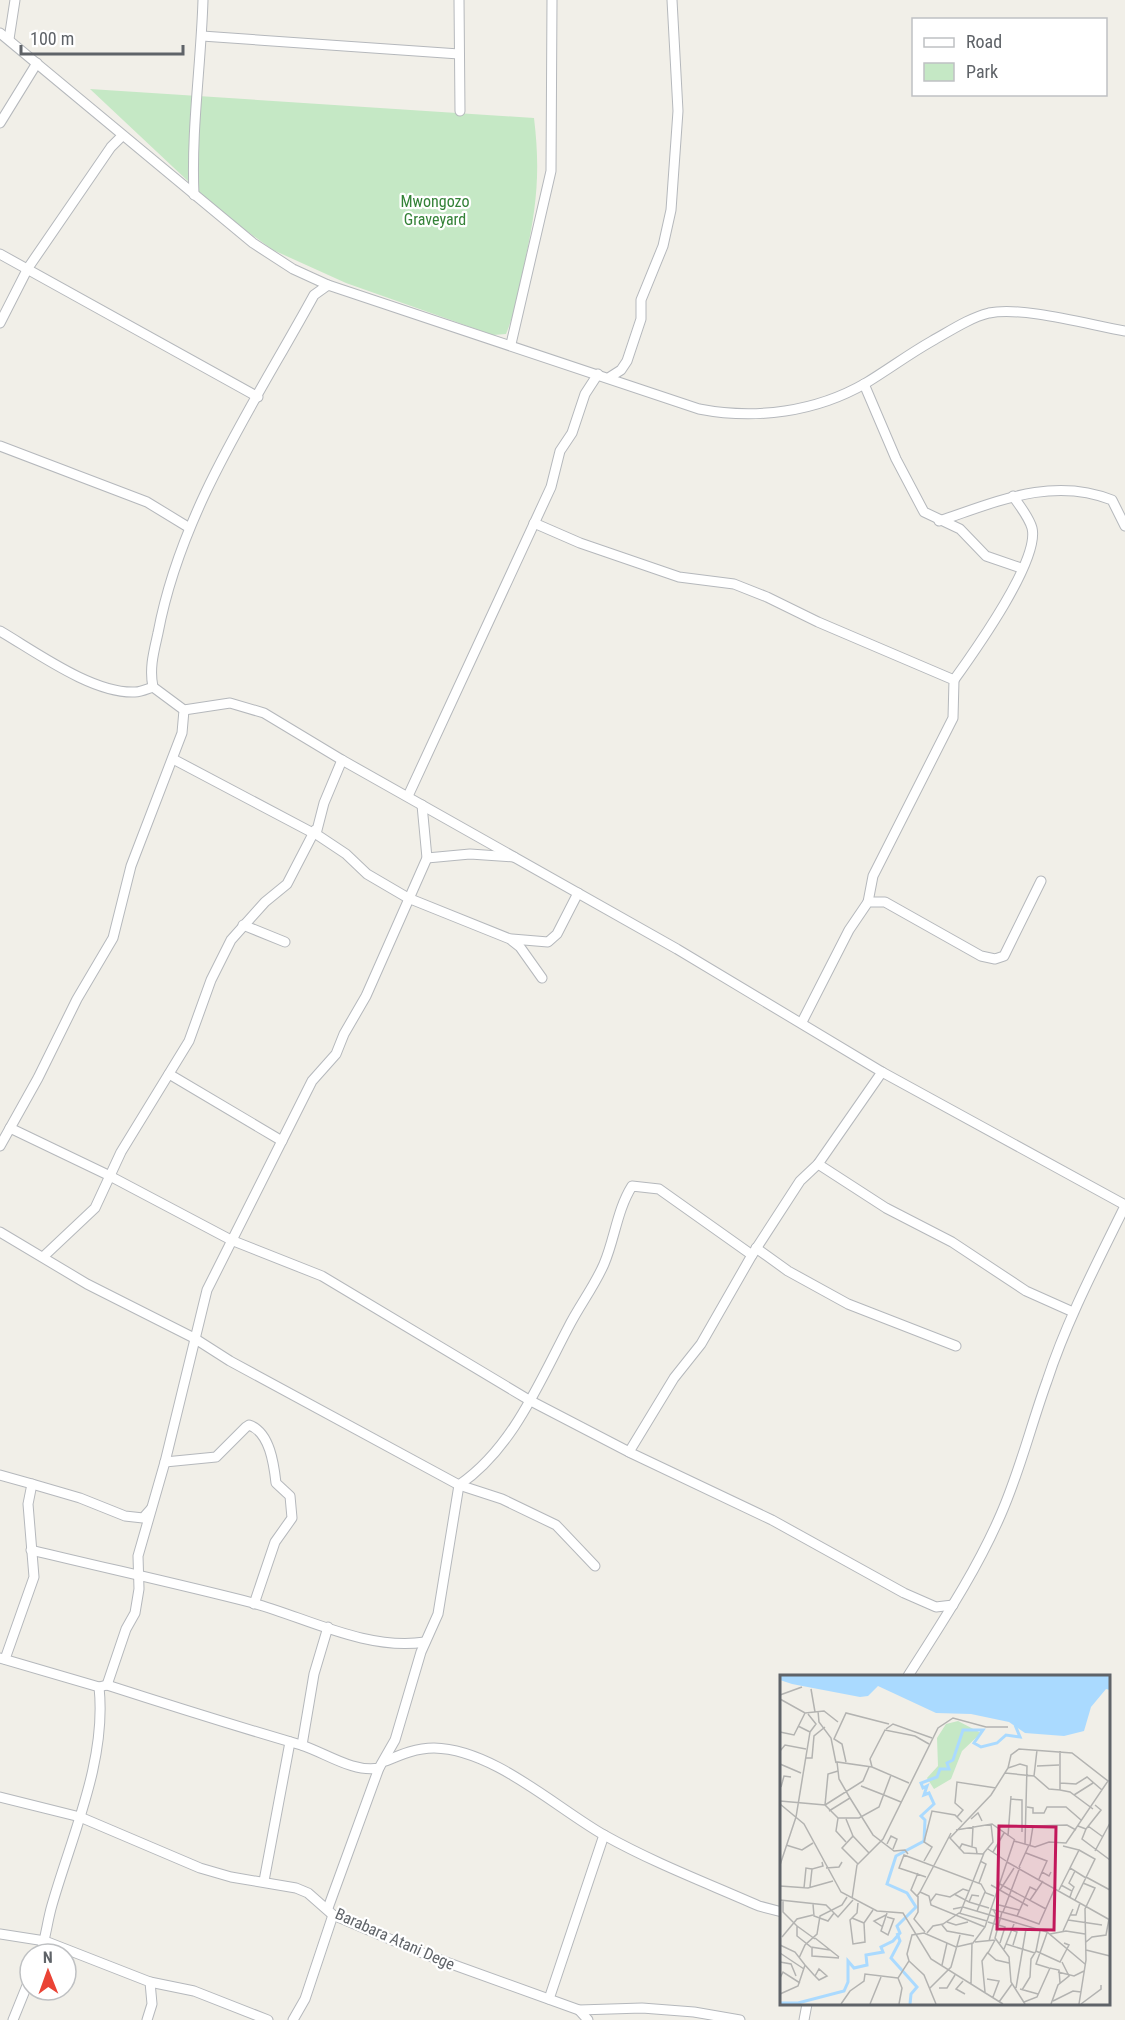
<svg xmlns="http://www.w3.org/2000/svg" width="1125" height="2020" font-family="'Roboto Condensed',sans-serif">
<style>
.green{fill:#c5e8c5}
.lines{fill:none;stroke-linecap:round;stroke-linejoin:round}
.minor-casing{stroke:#b5b8bc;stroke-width:11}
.minor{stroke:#fff;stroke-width:9}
.labels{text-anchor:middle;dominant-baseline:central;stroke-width:4.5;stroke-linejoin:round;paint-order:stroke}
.park-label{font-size:16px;fill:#348238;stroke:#fff}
.street-label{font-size:16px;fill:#5f6368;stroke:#fff}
.inset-river{fill:none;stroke:#aadaff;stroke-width:3}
.inset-road{fill:none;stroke:#b3b3b1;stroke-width:1.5}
.view{fill:#c2185b;fill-opacity:0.15;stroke:#c2185b;stroke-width:3}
.inset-edge{fill:none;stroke:#5f6368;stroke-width:3}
</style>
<rect width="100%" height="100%" fill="#f1efe8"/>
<path class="green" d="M90 89 534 118C541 175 536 210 524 266 520 289 515 312 506 334L493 335 346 283 273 250 223 214Z"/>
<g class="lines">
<g class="minor-casing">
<g id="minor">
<path d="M459 0 460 111"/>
<path d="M0 33 253 243 293 269 328 285"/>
<path d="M202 36 459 54"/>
<path d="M9 39 15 0"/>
<path d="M0 123 37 63"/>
<path d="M194 195C191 130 201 65 203 0"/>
<path d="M0 254 258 397"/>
<path d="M0 323 28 268 111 147 122 136"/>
<path d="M511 344 551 171 552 0"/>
<path d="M610 377 621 370 627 361 641 319V300L663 246 671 210 678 111 672 0"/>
<path d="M864 384 896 459 924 512 960 529 986 556 1021 568"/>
<path d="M0 446 147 502 188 527"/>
<path d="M939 521C996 502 1052 476 1112 500L1125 526"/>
<path d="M534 523 580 543 679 577 734 584 767 597 818 622 954 680 953 718 873 876 868 902"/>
<path d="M0 631C36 652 93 694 135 692 141 692 147 689 153 687"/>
<path d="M954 680C974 652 1040 560 1032 528 1029 517 1019 505 1013 496"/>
<path d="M184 710 230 703 264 713 342 760 677 949 882 1072 1125 1205"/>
<path d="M173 759 313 833"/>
<path d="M342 760 324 803 316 834 346 854 367 874 408 898 510 939 520 947 542 978"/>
<path d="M408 796 551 487 560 451 572 433 585 394 598 374"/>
<path d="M427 858 470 854 514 857"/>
<path d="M243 925 285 942"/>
<path d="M512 939 548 942 557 934 578 893"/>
<path d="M802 1022 849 930 868 902H885L981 956 995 959 1004 956 1041 881"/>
<path d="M169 1074 282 1141"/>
<path d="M10 1128 108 1175 231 1240 322 1276 529 1400 633 1454 772 1520 904 1593 936 1607 953 1605"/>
<path d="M0 1146 38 1078 77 999 113 938 131 866 182 733 184 710 153 687C149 668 154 651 158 633 181 510 255 403 314 295L328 285 334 287 699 409C756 420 816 412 866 383 889 369 909 354 932 341 950 331 969 318 989 313 1023 306 1090 325 1125 331"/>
<path d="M818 1164 886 1208 952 1242 1026 1291 1073 1312"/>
<path d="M0 1232 87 1284 194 1338 230 1361 459 1485 502 1499 556 1525 595 1566"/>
<path d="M756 1248 788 1271 848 1304 956 1346"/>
<path d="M43 1257 95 1208 121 1152 189 1041 211 980 231 940 265 902 287 884 315 830"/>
<path d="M629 1452 674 1378 701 1344 752 1255 800 1181 818 1164 882 1072"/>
<path d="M165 1462 216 1457 246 1427 249 1425C270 1432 274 1465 276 1483L290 1496 292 1518 275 1542 254 1604"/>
<path d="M0 1475 32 1484 28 1504 34 1577 5 1659"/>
<path d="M32 1484 80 1498 125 1516 143 1518 151 1509"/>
<path d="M31 1550C105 1568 179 1584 253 1603 307 1618 367 1651 425 1642"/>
<path d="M0 1658 99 1687C107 1760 72 1835 52 1905 47 1922 46 1938 40 1954"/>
<path d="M908 1676C941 1624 976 1572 1001 1514 1020 1471 1031 1425 1047 1381 1067 1320 1097 1263 1125 1206"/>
<path d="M107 1685 126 1629 135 1613 139 1589 138 1556 165 1462 207 1290 312 1081 336 1054 344 1034 366 996 427 858 422 805"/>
<path d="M99 1687 107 1685C172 1706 236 1726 301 1745 326 1753 353 1773 379 1768L395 1740 421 1652 438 1614 459 1485C512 1449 539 1383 568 1328 579 1306 594 1287 604 1264 615 1238 617 1210 632 1186L659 1189 752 1255"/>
<path d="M302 1745 314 1674 328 1627"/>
<path d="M386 1761C402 1754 417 1748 434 1748 493 1749 555 1807 604 1835 654 1863 707 1883 759 1906L782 1912"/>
<path d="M0 1797 80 1817 200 1868 231 1877 296 1888 308 1893 333 1915 432 1957 579 2010 642 2008 694 2012 740 2020"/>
<path d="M264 1881 290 1742"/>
<path d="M328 1908 379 1768"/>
<path d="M0 1934 45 1941 150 1982 152 2004 147 2020"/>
<path d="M150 1982 194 1991 268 2020"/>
<path d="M549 1999 604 1835"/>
<path d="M579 2010 588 2020"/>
<path d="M13 2020 30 1978"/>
<path d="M293 2020 305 1999 333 1915"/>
<path d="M804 2020 807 2004"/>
</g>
</g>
<use href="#minor" class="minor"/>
</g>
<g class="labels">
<g class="park-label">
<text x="435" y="201">Mwongozo<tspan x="435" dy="18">Graveyard</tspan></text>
</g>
<g class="street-label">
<text transform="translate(395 1939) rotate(24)">Barabara Atani Dege</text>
</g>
</g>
<g transform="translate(780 1675)">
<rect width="330" height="330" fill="#f1efe8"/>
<path d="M178 46 201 58 182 76 171 104 154 114 147 103 158 91 157 63 166 49Z" fill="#c5e8c5"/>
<path d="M0 1H330V15L326 14 311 32 304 56 284 61 245 58 229 47 191 39 156 38 98 11 88 21 80 22 12 9 0 5Z" fill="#aadaff"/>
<path class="inset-river" d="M117 258 120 266 111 283 137 312 131 319 130 329M0 328H18L64 316 68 307V286L74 293 87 290 86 280 103 277 101 272 113 266 120 258 117 251 136 232 127 218 107 209 116 181 144 166 145 145 141 141 154 129 149 118 144 120 147 111 143 113 141 108 157 102 160 94H169L167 88 173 85 183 55H203L194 68 201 72 217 68 226 60 240 62 235 50"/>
<path class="inset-road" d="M31 14 35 37M0 20 22 12M0 24 25 38 44 36 58 47M38 36 39 47 51 63 56 88M28 39 36 49 30 57M106 54 113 49 152 63M0 57 14 60 25 38M0 76 5 70 26 74M26 83H32L34 61 45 52M66 87 62 69 54 64 66 38 109 49M0 89 21 98M257 91 279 90M92 92 90 84 105 55 135 61 149 69M228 93 240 89 247 91 245 169M225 98 254 101 269 114 280 115V76M254 101 257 75M280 108 296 109 307 102 322 115M81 111 104 120M1 112 4 101 11 102M280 115 290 117 313 134M104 120 121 127M294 120 313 108M70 123 93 160 114 176 125 175 128 179M231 124 242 125V157M0 126 45 130 58 143H79L99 132 111 100M0 129 24 149 61 217 97 236 123 238 151 284 223 329M45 130 83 106 89 92M45 130 48 99 58 96M247 132 253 133V138H264L267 132H286L301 145M49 136 70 123 59 104 57 87 92 92 129 108M177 142 183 135 175 128 177 107 216 113M58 143 56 156 66 167M66 144 73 161 62 173 78 189M191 144 198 138 202 146M247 151H253L250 170M253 151 287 150 296 155M298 151 306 154 302 164 330 185M308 151 323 162M306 154 321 135 315 130M176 155 212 149 235 165M72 160 89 178M228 161 231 121M107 169 111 161 117 164 113 174M6 170 22 175 33 168M283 171 299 175 290 193 306 203M192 172 193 151M179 174 182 169 196 173 197 178M208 174 226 186M315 176 330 148M213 177 224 158M246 178 267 186 262 197M144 186 152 172 144 167 152 136 175 140 182 147M227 187 330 245M0 190 16 142 30 57 18 51M239 192 249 170M46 193 59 192 62 187M138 198 131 215 137 221 140 217 149 221 151 230 205 252M146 202 119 193 124 180 201 209 206 218 214 221M306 202 330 215M259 204 262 197 269 201 271 197M193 206 204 178M199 208 206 189 200 186M218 208 266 234M211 210 248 231M281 210 292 216 290 222M0 211 28 213 53 206M30 212 32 194 43 191 42 187M24 213 26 193 32 194M220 215 234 193M279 215 290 193M292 216 294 212 289 208 295 196M140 217 171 158M174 219 189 227 192 220 199 221M138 221V237L134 244 145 257M72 224 77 190 103 164 158 53 173 43 206 52H228M0 225 46 230 58 242 73 225M250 225 263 206M295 225 315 184 299 175M3 226V237L17 251V261L31 272 50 275M150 227 156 219 170 222 183 214 189 216 193 206M189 227 209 233M78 228 77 238 70 245 73 269 85 267 84 248M33 229 34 241 48 246 54 238M219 230 239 235M173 234 183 232 267 257 305 289M210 234 222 237 215 263 229 282 231 307 245 329M197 236 205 217M222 237 237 241 250 212 256 215M223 237 240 192M180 238 189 216M290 240H296L300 228M237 241 259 249 275 213M107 242 114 244 108 260 101 256 107 238M72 243 84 248 93 235M288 245 322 250M167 247 176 250 188 247M208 247 225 252 220 268M162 250 167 256 194 261M17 251 35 264M103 252 94 246 106 240M232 255 237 257 233 270M283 256 293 234M147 258 153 251 163 249 179 238 207 246M267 258 256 289 269 293M270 259 286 256 305 259M2 262 17 244 33 240M35 263 59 282M215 265 208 278 216 285 229 288M209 266 216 240 213 234M195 267 215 265M306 267 312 262 326 260 329 244M226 269 255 278M0 270 15 277 25 290 34 300 39 305 47 301 39 294 35 301M32 273V281L59 283M224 274 234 249M306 275 330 281M256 276 260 256M0 278 24 294M19 283 25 270 37 259 40 241 62 230 67 222M129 286 144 300 156 329M0 287 11 289 16 301M162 290 167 268M278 297 294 301 304 296M0 303 3 297 20 308M207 304 219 306 213 322M183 306 176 314 185 319M191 309 192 268M150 313 171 292 180 260M159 313H167L175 300M236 313 246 254M240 314 258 319M242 315 250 302 251 284 256 276 280 287 289 270 284 268M205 317 202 286 208 277M0 319 18 311 25 290M273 326 293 316 301 317M219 327 232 309M244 327 257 322 270 293 279 295 280 308M61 329 70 316 84 306 85 299 118 303M90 329 101 302M119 329 122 313 118 303 129 286 127 279 132 260 144 258 176 272 193 268 205 252 234 166 255 172 269 167 286 168 328 106 292 78 239 74 231 80 228 93 211 120 170 163 184 178 203 179 213 167 211 149M271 329 278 310 289 301 282 287M299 329 306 285 305 234 315 213 303 208M301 329 321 314V310"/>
<path class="view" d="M219 151 276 152 274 255 217 254Z"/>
<rect width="330" height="330" class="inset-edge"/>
</g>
<rect x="912" y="18" width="195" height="78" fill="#ffffff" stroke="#bfc1c3" stroke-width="1.5"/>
<rect x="924" y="38" width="30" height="9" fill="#ffffff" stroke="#bfc1c3" stroke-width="1.5"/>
<text x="966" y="48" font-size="18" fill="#5f6368">Road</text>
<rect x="924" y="63" width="30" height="18" fill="#c5e8c5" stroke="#bfc1c3" stroke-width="1.5"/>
<text x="966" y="78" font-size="18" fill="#5f6368">Park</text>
<g transform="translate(48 1972) rotate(359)"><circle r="28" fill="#ffffff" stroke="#bfc1c3" stroke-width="1.5"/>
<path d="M0-4.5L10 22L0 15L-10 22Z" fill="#ea4335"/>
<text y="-9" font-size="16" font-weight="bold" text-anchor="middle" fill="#5f6368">N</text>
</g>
<path d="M21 45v9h162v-9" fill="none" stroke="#5f6368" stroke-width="3"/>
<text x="30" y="45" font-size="18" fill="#5f6368" stroke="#ffffff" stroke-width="4.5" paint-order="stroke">100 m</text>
</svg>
